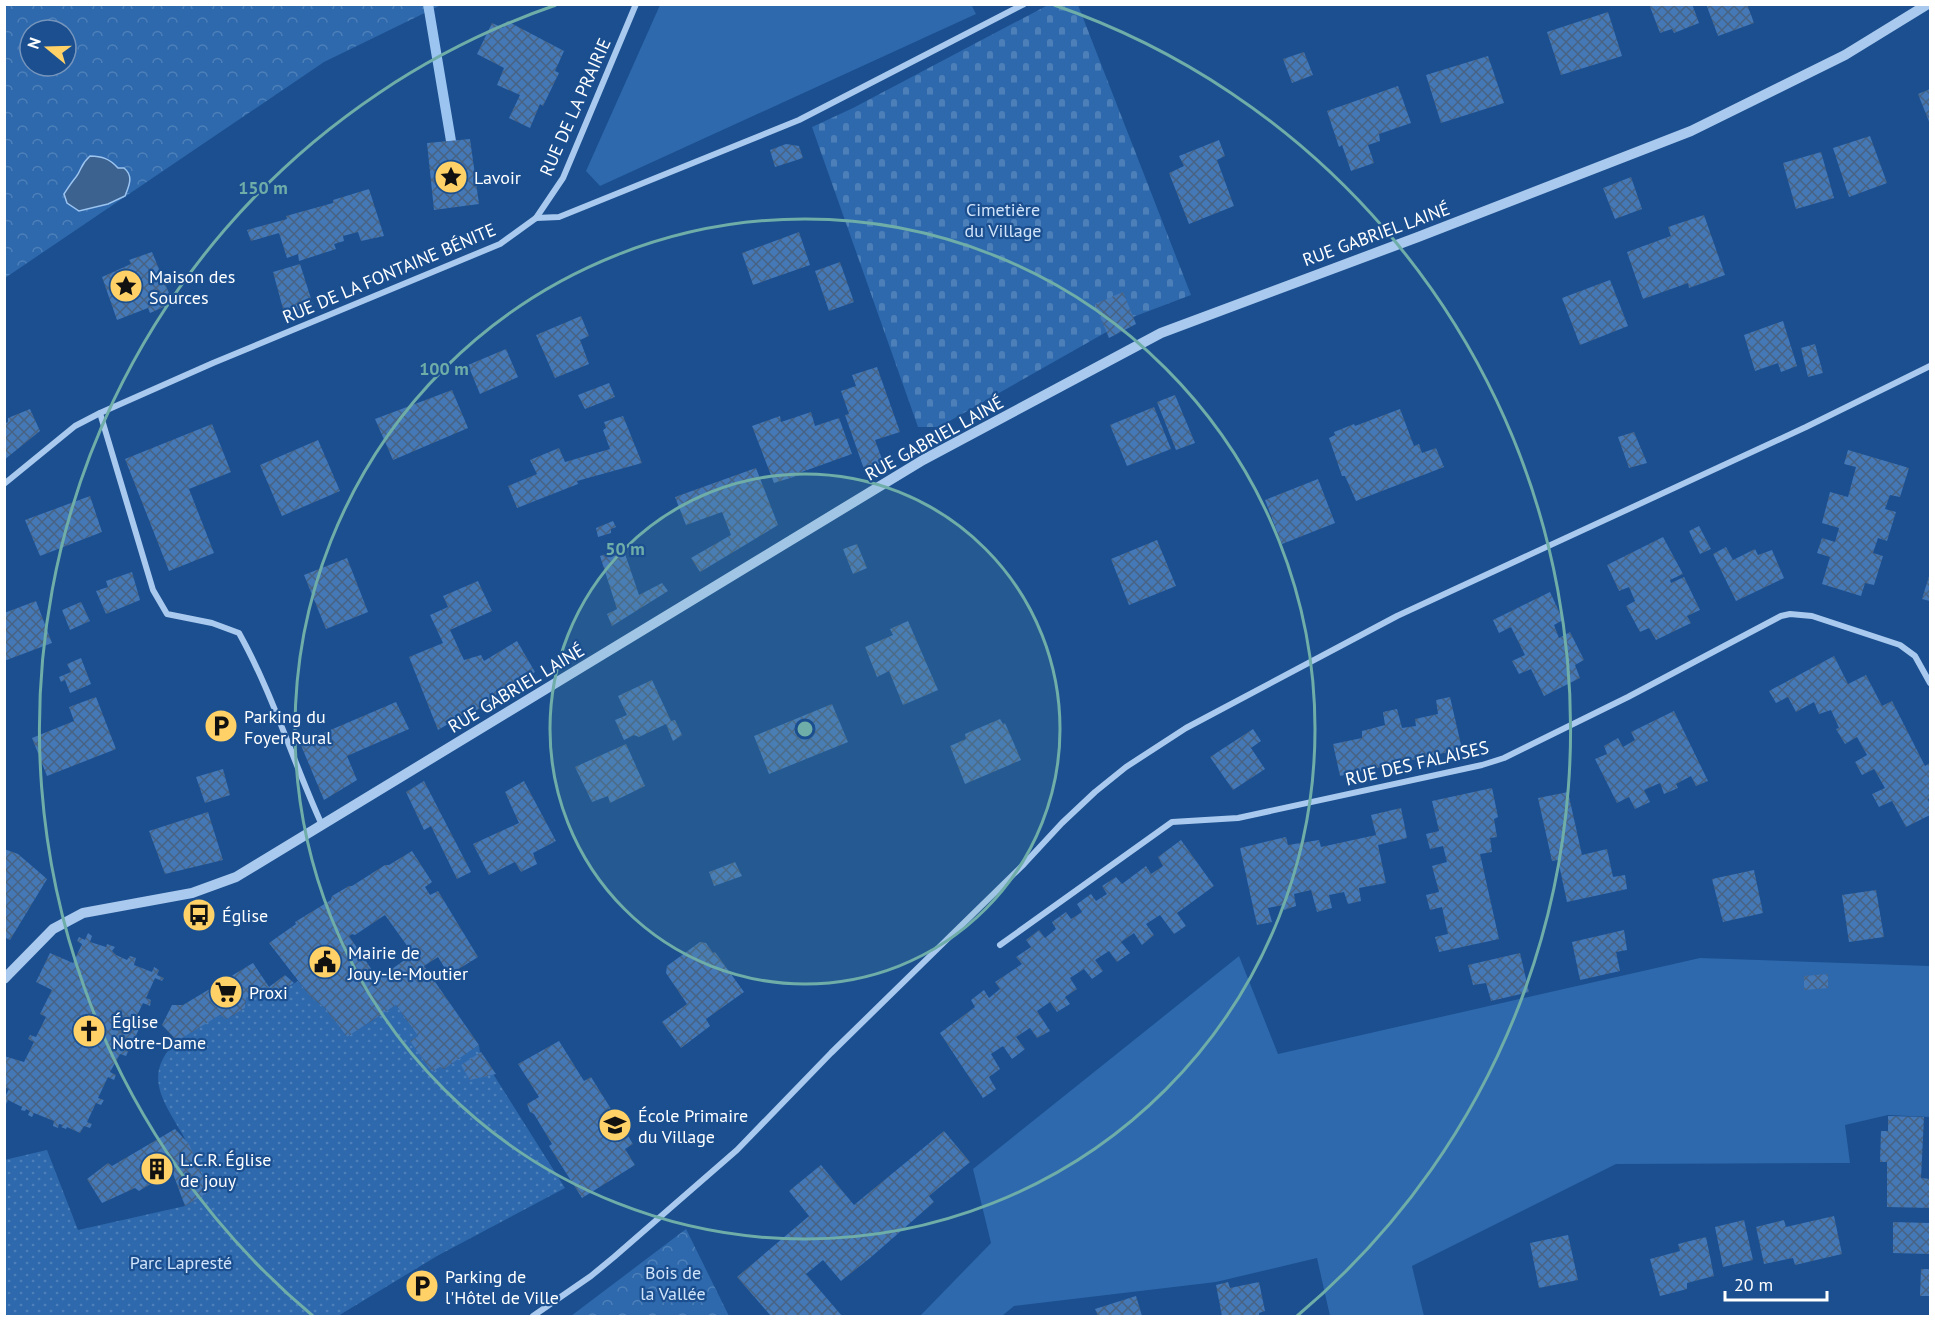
<svg xmlns="http://www.w3.org/2000/svg" width="1935" height="1321" font-family="'PT Sans',sans-serif">
<style>
.grass{fill:#2e69ad}
.forest{fill:url(#forest-crowns);fill-rule:evenodd}
.cemetery{fill:url(#cemetery-stones)}
.park{fill:url(#park-dots)}
.water{fill:#3c6290;stroke:#9cc4f0;stroke-width:1.5}
.lines{fill:none;stroke-linecap:round;stroke-linejoin:round}
.stream{stroke:#9cc4f0;stroke-width:10}
.building{fill:url(#building-cross-hatch);fill-rule:evenodd}
.minor{stroke:#a9c9ee;stroke-width:6}
.tertiary{stroke:#a9c9ee;stroke-width:10}
.ring{fill:none;stroke:#6fada8;stroke-width:3}
.labels{text-anchor:middle;dominant-baseline:central;stroke-width:4.5;stroke-linejoin:round;paint-order:stroke}
.street-label{font-size:18px;fill:#fff;stroke:#1b4f8f}
.poi-label{font-size:18px;fill:#fff;stroke:#1b4f8f;text-anchor:start}
.park-label{font-size:18px;fill:#cfe3fa;stroke:#1b4f8f}
.centre{fill:#6fada8;stroke:#1b4f8f;stroke-width:3}
.ring-label{font-size:18px;text-anchor:middle;font-weight:bold;fill:#6fada8;stroke:#1b4f8f;stroke-width:4.5;stroke-linejoin:round;paint-order:stroke}
</style>
<defs>
<pattern id="forest-crowns" width="20" height="18" patternUnits="userSpaceOnUse" patternTransform="scale(1.5)"><rect width="20" height="18" fill="#2e69ad"/><path d="M2 6a3 3 0 1 1 6 0M12 15a3 3 0 1 1 6 0" fill="none" stroke="#4d80b9"/></pattern>
<pattern id="cemetery-stones" width="16" height="16" patternUnits="userSpaceOnUse" patternTransform="scale(1.5)"><rect width="16" height="16" fill="#2e69ad"/><path d="M2 7V4a2 2 0 0 1 4 0v3zM10 15v-3a2 2 0 0 1 4 0v3z" fill="#4d80b9"/></pattern>
<pattern id="park-dots" width="8" height="8" patternUnits="userSpaceOnUse" patternTransform="scale(1.5)"><rect width="8" height="8" fill="#2e69ad"/><path d="M2 2h.1M6 6h.1" fill="none" stroke="#4d80b9" stroke-width="1.8" stroke-linecap="round"/></pattern>
<pattern id="building-cross-hatch" width="8" height="8" patternUnits="userSpaceOnUse" patternTransform="scale(1.5)"><rect width="8" height="8" fill="#4478b7"/><path d="M0 0l8 8M0 8l8-8" fill="none" stroke="#486282"/></pattern>
</defs>
<rect width="100%" height="100%" fill="#1b4f8f"/>
<g class="grass">
<path d="M971 4 976 14 600 186 586 171 660 5Z"/>
<path d="M1239 956 1278 1054 1700 958 1930 966V1117L1888 1115 1845 1125 1850 1163 1616 1164 1412 1266 1424 1316H1330L1317 1258 1216 1282 1014 1306 1002 1316H920L991 1243 973 1169Z"/>
</g>
<g class="forest">
<path d="M5 5H441L324 62 5 278ZM30 30H66V66H30Z"/>
<path d="M686 1229 729 1316H571Z"/>
</g>
<path class="cemetery" d="M1048 5H1078L1191 295 1133 317 939 427H918L812 127 853 108Z"/>
<path class="park" d="M298 981 310 996 325 1008 347 1037 396 1005 418 1036 411 1041 432 1072 440 1067 444 1069 479 1045 480 1053 565 1188 437 1256 338 1316H5L4 1160 47 1150 78 1230 185 1206 209 1192C202 1174 193 1154 184 1137 165 1103 141 1076 176 1042 186 1032 207 1023 220 1015L227 1019 245 1008 246 998 266 987 273 997Z"/>
<path class="water" d="M90 156C102 156 110 159 118 168H124C134 176 129 186 125 196L108 204 79 211 67 203 64 194C68 188 71 183 76 177 82 169 80 165 90 156Z"/>
<g class="lines">
<path class="stream" d="M428 4 451 141"/>
</g>
<g class="building">
<path d="M1649 4H1692L1699 23 1674 33 1672 29 1660 33Z"/>
<path d="M1706 4H1747L1754 23 1718 36Z"/>
<path d="M1608 12 1622 56 1561 75 1547 32Z"/>
<path d="M507 21 564 51 555 71 559 73 543 106 540 104 530 128 509 118 520 95 497 85 504 68 477 54 492 23 503 28Z"/>
<path d="M1304 52 1313 75 1292 83 1283 59Z"/>
<path d="M1488 56 1504 103 1441 123 1426 75Z"/>
<path d="M1398 86 1411 123 1379 134 1380 141 1368 145 1374 163 1351 171 1342 145 1339 147 1327 111Z"/>
<path d="M1930 89V124L1918 94Z"/>
<path d="M1870 136 1887 183 1849 197 1833 148Z"/>
<path d="M470 139 479 204 434 210 427 143Z"/>
<path d="M1219 140 1225 156 1217 160 1234 206 1189 224 1169 173 1184 166 1179 156Z"/>
<path d="M786 144 799 146 803 158 775 167 770 150Z"/>
<path d="M1821 152 1834 198 1796 209 1783 163Z"/>
<path d="M1631 177 1642 209 1615 219 1603 188Z"/>
<path d="M369 189 384 236 361 241 358 232 343 236 344 241 334 244 336 249 299 261 298 254 287 258 279 233 251 241 247 230 287 219 286 216 333 203V200Z"/>
<path d="M1704 215 1725 275 1689 288 1688 283 1643 299 1627 252 1671 236 1668 227Z"/>
<path d="M799 232 810 265 753 285 742 253Z"/>
<path d="M152 252 173 303 150 313 148 308 117 320 102 277 131 264 129 260Z"/>
<path d="M840 262 854 302 829 311 815 271Z"/>
<path d="M300 264 313 305 285 316 273 272Z"/>
<path d="M1610 280 1628 326 1580 345 1562 298Z"/>
<path d="M1123 292 1136 324 1109 338 1095 304Z"/>
<path d="M581 316 589 336 580 340 589 364 555 378 536 335Z"/>
<path d="M1783 321 1797 366 1781 372 1778 363 1755 371 1744 335Z"/>
<path d="M1815 344 1823 373 1808 377 1801 348Z"/>
<path d="M506 349 518 377 480 394 468 365Z"/>
<path d="M877 367 900 432 875 440 883 462 865 472 845 415 849 414 841 391 856 386 852 375Z"/>
<path d="M609 383 615 397 585 409 578 395Z"/>
<path d="M452 390 468 428 393 460 375 419Z"/>
<path d="M1175 395 1195 443 1176 450 1157 402Z"/>
<path d="M1154 407 1171 449 1127 466 1110 425Z"/>
<path d="M30 409 40 431 4 460V424L8 422V418Z"/>
<path d="M1400 409 1414 446 1419 444 1422 453 1436 448 1444 467 1356 501 1345 476H1342L1329 438 1335 435 1334 432 1354 424 1355 426Z"/>
<path d="M811 412 815 426 839 418 852 454 799 473 800 475 774 483 752 426 780 416 781 422Z"/>
<path d="M623 416 642 463 577 481 578 484 517 508 508 486 537 474 530 460 559 448 565 462 610 449 603 430 606 428 604 422Z"/>
<path d="M212 424 231 472 189 489 214 553 169 571 125 459Z"/>
<path d="M1634 432 1647 463 1629 468 1618 437Z"/>
<path d="M318 440 340 491 282 516 260 465Z"/>
<path d="M1848 450 1909 468 1900 497 1890 495 1885 509 1896 512 1887 541 1878 538 1873 553 1883 556 1874 585 1865 583 1861 596 1822 584 1830 557 1817 553 1822 538 1835 542 1839 528 1822 523 1830 492 1848 497 1856 467 1844 464Z"/>
<path d="M756 468 778 525 700 572 691 558 731 535 722 512 686 525 675 497Z"/>
<path d="M1318 479 1335 523 1282 544 1265 500Z"/>
<path d="M90 496 102 532 40 556 25 520Z"/>
<path d="M613 521 616 527 611 529V533L598 537 596 528Z"/>
<path d="M1699 526 1711 549 1700 554 1689 531Z"/>
<path d="M1663 537 1683 574 1670 580 1671 583 1684 577 1700 610 1687 616 1691 623 1656 640 1649 628 1640 632 1626 606 1635 601 1629 587 1619 591 1607 565Z"/>
<path d="M1157 540 1176 586 1129 605 1111 559Z"/>
<path d="M857 544 867 568 853 574 843 549Z"/>
<path d="M1726 547 1733 560 1755 549 1758 555 1772 550 1784 578 1736 601 1713 554Z"/>
<path d="M623 548 639 595 662 583 668 591 612 626 607 614 617 609 600 556Z"/>
<path d="M347 558 368 612 326 629 304 575Z"/>
<path d="M132 572 140 600 106 614 96 591 108 587 106 581Z"/>
<path d="M1930 573V601L1922 599Z"/>
<path d="M478 581 492 611 450 630 464 660 481 655 484 661 517 641 535 672 492 697 494 700 472 713 468 712 438 730 409 657 443 643 430 615 448 607 443 596Z"/>
<path d="M1550 592 1563 620 1554 625 1559 638 1570 632 1584 660 1575 665 1580 678 1544 696 1531 669 1519 674 1512 661 1525 655 1511 627 1499 633 1493 620Z"/>
<path d="M36 601 52 643 4 661V613Z"/>
<path d="M81 602 90 621 70 630 62 610Z"/>
<path d="M908 621 938 690 903 705 889 671 877 677 865 647 893 635 890 629Z"/>
<path d="M1834 656 1848 684 1866 675 1882 706 1892 701 1925 766 1930 763V797L1928 799 1930 805V815L1906 827 1892 801 1879 807 1872 794 1885 788 1874 769 1862 775 1855 762 1867 755 1857 737 1845 744 1836 729 1839 728 1831 710 1819 714 1814 702 1796 712 1788 697 1776 703 1769 691Z"/>
<path d="M81 658 91 684 70 693 65 680 61 682 59 677 71 672 67 664Z"/>
<path d="M652 680 671 721 675 720 682 735 673 741 666 724 639 737 634 735 624 740 615 720 627 715 618 696Z"/>
<path d="M96 697 116 749 47 776 32 738 74 721 69 707Z"/>
<path d="M1450 697 1462 749 1340 776 1333 744 1362 738V731L1385 725 1383 712 1397 709 1402 728 1416 726 1415 719 1438 714 1436 700Z"/>
<path d="M396 702 409 729 347 756 357 780 324 800 300 743Z"/>
<path d="M832 704 848 742 769 774 754 736Z"/>
<path d="M1674 711 1708 781 1696 786 1691 776 1676 784 1678 788 1664 794 1660 783 1644 790 1650 802 1635 809 1629 797 1617 803 1595 759 1607 754 1604 746 1618 738 1623 747 1635 740 1631 732Z"/>
<path d="M1000 719 1003 724 1005 723 1021 760 965 784 950 746 966 739 965 734Z"/>
<path d="M1253 729 1261 741 1251 748 1265 769 1233 790 1210 757Z"/>
<path d="M626 744 645 786 610 803 608 796 592 802 575 767Z"/>
<path d="M223 769 230 795 205 803 196 777Z"/>
<path d="M424 781 471 872 457 879 431 826 424 830 406 792Z"/>
<path d="M524 781 556 841 533 853 537 864 521 872 515 862 489 875 473 844 519 823 505 792Z"/>
<path d="M1492 788 1498 817 1494 819 1497 837 1490 838 1492 852 1480 854 1499 939 1439 952 1435 937 1448 934 1442 907 1430 910 1426 895 1439 892 1432 866 1447 862 1443 846 1430 849 1426 834 1439 831 1432 801Z"/>
<path d="M1568 792 1582 855 1607 849 1613 877 1625 875 1627 889 1567 902 1558 860 1552 861 1538 798Z"/>
<path d="M1401 808 1407 838 1378 845 1386 883 1359 888 1361 901 1348 904 1344 892 1329 895 1332 908 1317 912 1311 890 1294 894 1296 906 1284 910 1283 905 1268 908 1272 922 1257 925 1240 848 1286 837 1288 845 1319 840 1321 847 1376 835 1371 815Z"/>
<path d="M208 812 223 860 165 874 149 831Z"/>
<path d="M1181 840 1214 886 1177 913 1186 926 1174 934 1160 915 1146 924 1154 935 1142 945 1134 933 1121 942 1130 953 1117 962 1109 951 1095 960 1103 971 1092 979 1084 969 1070 978 1077 989 1065 997 1070 1004 1057 1012 1050 1002 1037 1011 1050 1031 1037 1038 1030 1028 1016 1037 1025 1049 1012 1059 1003 1046 991 1054 1000 1069 989 1077 996 1089 983 1098 940 1033 975 1007 971 1000 984 990 989 998 1000 989 995 982 1022 964 1016 957 1031 947 1026 940 1039 930 1045 938 1056 929 1052 922 1066 912 1071 919 1082 912 1077 904 1091 894 1096 901 1107 894 1102 886 1116 877 1122 884 1146 866 1151 874 1163 866 1158 857Z"/>
<path d="M4 849 18 854 47 879 10 940 4 937V876L6 873 4 872Z"/>
<path d="M412 851 432 882 425 887 430 895 438 891 478 957 449 975 438 957 424 966 479 1045 444 1069 440 1067 432 1072 410 1041 418 1036 396 1005 347 1037 325 1008 310 996 269 943 296 924 295 922 331 900 332 896 349 886H352L385 865H389ZM385 915 413 954 378 979 349 936 352 934 355 935Z"/>
<path d="M735 862 742 876 714 886 709 872Z"/>
<path d="M1754 870 1763 913 1723 922 1712 879Z"/>
<path d="M1876 890 1884 937 1849 942 1842 895Z"/>
<path d="M1624 930 1627 950 1616 952 1620 971 1580 980 1572 942Z"/>
<path d="M88 933 92 936 90 942 106 947 107 944 115 947 112 951 116 955 127 960 130 956 136 958 134 965 152 972 154 967 159 970 157 975 164 978 162 981 155 978 146 998 151 1000 150 1006 143 1003 133 1024 140 1027 126 1056 120 1054 110 1072 116 1075 114 1080 108 1077 98 1098 104 1100 101 1105 96 1103 87 1122 92 1124 90 1128 84 1126 80 1133 67 1127 66 1129 61 1127 63 1125 59 1124 58 1128 53 1126 54 1121 34 1113 32 1117 28 1115 30 1111 26 1109 25 1111 21 1110 22 1107 8 1100 6 1104H4V1094L6 1095 9 1089 4 1087V1056L24 1062 34 1042 28 1039 30 1035 36 1037 46 1017 40 1014 52 990 36 982 50 953 73 963 82 944 77 941 79 937 85 940Z"/>
<path d="M700 942 706 943 713 953 715 952 744 992 706 1019 710 1026 681 1048 662 1022 687 1004 666 973 667 966Z"/>
<path d="M1520 953 1529 992 1491 1001 1486 983 1473 985 1468 965Z"/>
<path d="M253 963 269 987 285 975 294 983 272 997 266 987 246 998 245 1008 227 1019 220 1015 177 1041 162 1025 172 1005H183Z"/>
<path d="M1828 974V988L1804 990V976Z"/>
<path d="M559 1041 584 1081 591 1077 633 1144 625 1149 635 1165 582 1198 549 1146 552 1144 534 1114 530 1112 527 1104 539 1097 518 1064Z"/>
<path d="M481 1052 496 1074 470 1080 461 1065Z"/>
<path d="M1888 1116 1924 1117 1921 1178 1930 1179V1208L1887 1207V1162H1880L1881 1131H1888Z"/>
<path d="M175 1129 189 1144 209 1192 185 1206 172 1171 139 1191 135 1188 102 1203 87 1179 108 1163 112 1166Z"/>
<path d="M944 1131 970 1162 929 1196 934 1202 870 1258 841 1281 823 1260 806 1274 842 1316H771L737 1277 809 1216 789 1191 821 1165 854 1205Z"/>
<path d="M1834 1216 1842 1254 1795 1265 1793 1258 1764 1264 1756 1227 1784 1220 1786 1227Z"/>
<path d="M1744 1220 1753 1260 1723 1267 1715 1227Z"/>
<path d="M1893 1222 1930 1223V1254L1893 1253Z"/>
<path d="M1568 1235 1578 1280 1539 1288 1530 1243Z"/>
<path d="M1706 1237 1714 1276 1687 1283V1289L1660 1296 1650 1259 1680 1251 1678 1244Z"/>
<path d="M1921 1269H1930V1296H1920Z"/>
<path d="M1228 1282 1230 1288 1259 1282 1265 1311 1259 1313V1316H1222L1216 1285Z"/>
<path d="M1136 1296 1142 1316H1098L1095 1309Z"/>
</g>
<g class="lines">
<g class="minor">
<path d="M536 218 563 178 636 4"/>
<path d="M100 413 153 590 167 614 212 623 239 633C273 694 293 762 322 825"/>
<path d="M4 484 75 426 100 413 213 363 500 244 536 218 559 217 799 120 1024 4"/>
<path d="M1000 945 1172 822 1238 818 1482 765 1504 758 1628 697 1781 616 1790 614 1812 616 1900 645 1915 656 1930 683"/>
<path d="M533 1316 591 1276 614 1257 737 1150 831 1053 1024 864 1062 823 1095 792 1126 767 1186 728 1397 616 1806 427 1930 366"/>
</g>
<path class="tertiary" d="M4 979 53 929 83 913 192 893 236 877 923 460 1161 333 1418 237 1691 131 1845 55 1928 4"/>
</g>
<circle cx="805" cy="729" r="255" fill="#6fada8" fill-opacity=".12"/>
<g class="ring">
<circle cx="805" cy="729" r="255"/>
<circle cx="805" cy="729" r="510"/>
<path d="M313 1316A766 766 0 0 1 556 5M1054 5A766 766 0 0 1 1297 1316"/>
</g>
<defs>
<g id="sight-disc" transform="scale(1.725)"><circle r="9.5" fill="#ffd166" stroke="#1b4f8f"/><path d="M0-6L1.8-2.2L6-1.7L2.9 1.2L3.7 5.4L0 3.3L-3.7 5.4L-2.9 1.2L-6-1.7L-1.8-2.2Z" fill="#111"/></g>
<g id="parking-disc" transform="scale(1.725)"><circle r="9.5" fill="#ffd166" stroke="#1b4f8f"/><path d="M-3.5-5.5H1a3.5 3.5 0 0 1 0 7H-1V5.5H-3.5ZM-1-3.4V-.6H.8a1.4 1.4 0 0 0 0-2.8Z" fill="#111"/></g>
<g id="bus-disc" transform="scale(1.725)"><circle r="9.5" fill="#ffd166" stroke="#1b4f8f"/><path d="M-5-6H5V4H4V6H2V4H-2V6H-4V4H-5ZM-3.5-4V0h7V-4ZM-3.5 1.2v1.5H-2V1.2ZM2 1.2v1.5H3.5V1.2Z" fill="#111"/></g>
<g id="civic-disc" transform="scale(1.725)"><circle r="9.5" fill="#ffd166" stroke="#1b4f8f"/><path d="M-.6-6.5H3V-4.5H.6V-3L4-1V1h2V6H-6V1h2V-1L-.6-3ZM-1.2 2.5V6h2.4V2.5Z" fill="#111"/></g>
<g id="supermarket-disc" transform="scale(1.725)"><circle r="9.5" fill="#ffd166" stroke="#1b4f8f"/><path d="M-6-5.5h2.5l.6 2H6L4.5 2H-2.5L-4.4-4H-6ZM-1.5 3.2a1.3 1.3 0 1 0 .1 0ZM3 3.2a1.3 1.3 0 1 0 .1 0Z" fill="#111"/></g>
<g id="church-disc" transform="scale(1.725)"><circle r="9.5" fill="#ffd166" stroke="#1b4f8f"/><path d="M-1.2-6h2.4v3.5h3.3v2.4h-3.3V6h-2.4V-.1h-3.3v-2.4h3.3Z" fill="#111"/></g>
<g id="school-disc" transform="scale(1.725)"><circle r="9.5" fill="#ffd166" stroke="#1b4f8f"/><path d="M0-5L7-2L0 1L-7-2ZM-4 1L0 2.5L4 1V4Q0 6-4 4Z" fill="#111"/></g>
<g id="building-disc" transform="scale(1.725)"><circle r="9.5" fill="#ffd166" stroke="#1b4f8f"/><path d="M-4-6H4V6H1V3H-1V6H-4ZM-2.5-4.3h1.7v1.8h-1.7ZM.8-4.3h1.7v1.8H.8ZM-2.5-1h1.7V.8h-1.7ZM.8-1h1.7V.8H.8Z" fill="#111"/></g>
</defs>
<g fill-rule="evenodd">
<use href="#sight-disc" x="451" y="177"/>
<use href="#sight-disc" x="126" y="286"/>
<use href="#parking-disc" x="221" y="726"/>
<use href="#bus-disc" x="199" y="915"/>
<use href="#civic-disc" x="325" y="962"/>
<use href="#supermarket-disc" x="226" y="992"/>
<use href="#church-disc" x="89" y="1031"/>
<use href="#school-disc" x="615" y="1125"/>
<use href="#building-disc" x="157" y="1169"/>
<use href="#parking-disc" x="422" y="1286"/>
</g>
<g class="labels">
<g class="street-label">
<text transform="translate(575 107) rotate(-66)">RUE DE LA PRAIRIE</text>
<text transform="translate(1376 234) rotate(-20)">RUE GABRIEL LAINÉ</text>
<text transform="translate(389 273) rotate(-23)">RUE DE LA FONTAINE BÉNITE</text>
<text transform="translate(934 438) rotate(-29)">RUE GABRIEL LAINÉ</text>
<text transform="translate(516 688) rotate(-31)">RUE GABRIEL LAINÉ</text>
<text transform="translate(1417 763) rotate(-13)">RUE DES FALAISES</text>
</g>
<g class="poi-label">
<text x="474" y="177">Lavoir</text>
<text x="149" y="276">Maison des<tspan x="149" dy="21">Sources</tspan></text>
<text x="244" y="716">Parking du<tspan x="244" dy="21">Foyer Rural</tspan></text>
<text x="222" y="915">Église</text>
<text x="348" y="952">Mairie de<tspan x="348" dy="21">Jouy-le-Moutier</tspan></text>
<text x="249" y="992">Proxi</text>
<text x="112" y="1021">Église<tspan x="112" dy="21">Notre-Dame</tspan></text>
<text x="638" y="1115">École Primaire<tspan x="638" dy="21">du Village</tspan></text>
<text x="180" y="1159">L.C.R. Église<tspan x="180" dy="21">de jouy</tspan></text>
<text x="445" y="1276">Parking de<tspan x="445" dy="21">l'Hôtel de Ville</tspan></text>
</g>
<g class="park-label">
<text x="1003" y="209">Cimetière<tspan x="1003" dy="21">du Village</tspan></text>
<text x="181" y="1262">Parc Lapresté</text>
<text x="673" y="1272">Bois de<tspan x="673" dy="21">la Vallée</tspan></text>
</g>
</g>
<circle cx="805" cy="729" r="9" class="centre"/>
<g class="ring-label">
<text x="263" y="194">150 m</text>
<text x="444" y="375">100 m</text>
<text x="625" y="555">50 m</text>
</g>
<rect width="1935" height="1321" fill="none" stroke="#ffffff" stroke-width="12"/>
<g transform="translate(48 48) rotate(289)"><circle r="28" fill="#1b4f8f" stroke="#7695bc" stroke-width="1.5"/>
<path d="M0-4.5L10 22L0 15L-10 22Z" fill="#ffd166"/>
<text y="-9" font-size="16" font-weight="bold" text-anchor="middle" fill="#ffffff">N</text>
</g>
<path d="M1725 1291v9h102v-9" fill="none" stroke="#ffffff" stroke-width="3"/>
<text x="1734" y="1291" font-size="18" fill="#ffffff" stroke="#1b4f8f" stroke-width="4.5" paint-order="stroke">20 m</text>
</svg>
